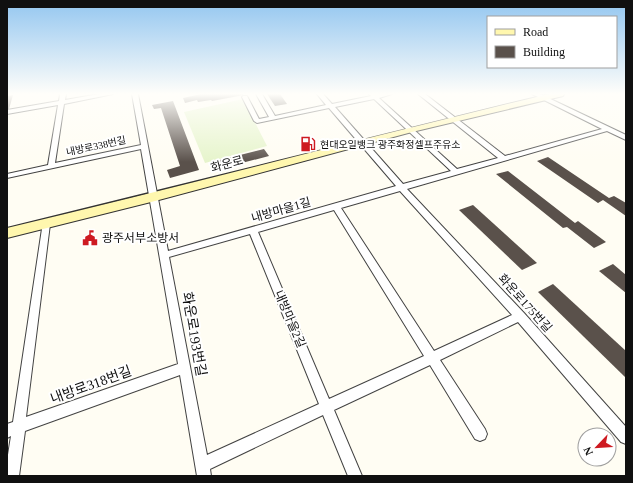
<svg xmlns="http://www.w3.org/2000/svg" width="633" height="483" font-family="'Times New Roman','Noto Sans KR',serif">
<style>
.pitch{fill:#e6f4cb}
.building{fill:#5a514b}
.lines{fill:none;stroke-linecap:round;stroke-linejoin:round}
.street-casing{stroke:#434343;stroke-width:2}
.secondary-casing{stroke:#323232;stroke-width:2}
.street{fill:#fff;fill-rule:evenodd}
.secondary{fill:#fff7ae;fill-rule:evenodd}
.labels{text-anchor:middle;dominant-baseline:central;stroke-width:4;stroke-linejoin:round;paint-order:stroke}
.far-poi-label{font-size:10px;fill:#101010;stroke:#fff;text-anchor:start}
.far-street-label{font-size:10px;fill:#101010;stroke:#fff}
.street-label{font-size:12px;fill:#101010;stroke:#fff}
.poi-label{font-size:12px;fill:#101010;stroke:#fff;text-anchor:start}
.near-street-label{font-size:14px;fill:#101010;stroke:#fff}
</style>
<rect width="100%" height="100%" fill="#fffdf3"/>
<path class="pitch" d="M243 99 267 146 205 163 184 112Z"/>
<g class="building">
<path d="M201 94H243L244 95 212 101 211 100 198 102 197 100 185 103 183 98Z"/>
<path d="M267 94H280L287 104 275 106Z"/>
<path d="M13 95 9 109H7V96Z"/>
<path d="M173 101 199 170 170 178 167 170 180 166 161 108 154 109 152 105Z"/>
<path d="M264 149 269 156 215 170 212 162Z"/>
<path d="M548 157 609 198 614 196 626 203V216L603 200 598 203 537 161Z"/>
<path d="M508 171 575 223 578 221 606 242 594 248 567 227 563 228 496 174Z"/>
<path d="M473 205 537 263 522 270 459 210Z"/>
<path d="M613 264 626 275V293L599 271Z"/>
<path d="M553 284 626 351V378L538 292Z"/>
</g>
<g class="lines">
<g class="street-casing">
<path id="street" d="M60 94H66L65 100 99 94H113L64 104 55 163 141 145 132 94H138L168 251 396 186 329 108 257 123 254 121 242 97 243 96H247L259 119 269 117 256 94H262L275 116 326 105 317 94H323L332 104 371 96 369 94H392L379 98 457 169 498 158 418 94H425L505 156 602 129 532 94H540L626 135V140L607 131 407 189 524 313 626 427V444L621 442 518 322 440 360 485 429 487 434 485 439 480 441 475 439 430 365 334 410 362 476H348L323 415 210 469 211 476H197L180 375 25 431 19 476H7V461L11 436 7 438V424L13 422 43 222 46 221 50 224 26 417 178 364 141 149 7 178V174L48 165 58 105 7 114V110L59 101ZM374 99 451 171 403 184 335 107ZM400 191 512 315 434 351 341 208ZM334 210 424 356 329 399 258 232ZM250 234 319 404 207 455 169 257Z"/>
</g>
<g class="secondary-casing">
<path id="secondary" d="M549 94H564L563 96 412 132 155 201 7 238V228C188 185 368 137 549 94Z"/>
</g>
<use href="#street" class="street"/>
<use href="#secondary" class="secondary"/>
</g>
<linearGradient id="sky" x2="0" y2="1"><stop stop-color="#93c6f0"/><stop offset="0.58" stop-color="#fffefa"/><stop offset="1" stop-color="#fffefa" stop-opacity="0"/></linearGradient>
<rect width="633" height="162" fill="url(#sky)"/>
<defs>
<g id="fuel-bare" transform="scale(1.2)"><path d="M-5.5-6h7V0h2V4h1.3V-2.5L3-4.5l.8-.8L6-3V5H2.5V1h-1V6h-7ZM-4.2-4.7v3.2H.2V-4.7Z" fill="#ce1a21" stroke="#fff" stroke-width="2.5" paint-order="stroke"/></g>
<g id="civic-bare" transform="scale(1.2)"><path d="M-.6-6.5H3V-4.5H.6V-3L4-1V1h2V6H-6V1h2V-1L-.6-3ZM-1.2 2.5V6h2.4V2.5Z" fill="#ce1a21" stroke="#fff" stroke-width="2.5" paint-order="stroke"/></g>
</defs>
<g fill-rule="evenodd">
<use href="#fuel-bare" x="308" y="144"/>
<use href="#civic-bare" x="90" y="238"/>
</g>
<g class="labels">
<g class="far-poi-label">
<text x="320" y="144">현대오일뱅크 광주화정셀프주유소</text>
</g>
<g class="far-street-label">
<text transform="translate(96 146) rotate(-12)">내방로338번길</text>
</g>
<g class="street-label">
<text transform="translate(227 164) rotate(-15)">화운로</text>
<text transform="translate(281 210) rotate(-16)">내방마을1길</text>
<text transform="translate(525 303) rotate(48)">화운로175번길</text>
<text transform="translate(290 319) rotate(67)">내방마을2길</text>
</g>
<g class="poi-label">
<text x="102" y="238">광주서부소방서</text>
</g>
<g class="near-street-label">
<text transform="translate(194 334) rotate(80)">화운로193번길</text>
<text transform="translate(91 385) rotate(-20)">내방로318번길</text>
</g>
</g>
<rect width="633" height="483" fill="none" stroke="#101010" stroke-width="16"/>
<rect x="487" y="16" width="130" height="52" fill="#ffffff" stroke="#9f9f9f"/>
<rect x="495" y="29" width="20" height="6" fill="#fff7ae" stroke="#9f9f9f"/>
<text x="523" y="36" font-size="12" fill="#101010">Road</text>
<rect x="495" y="46" width="20" height="12" fill="#5a514b" stroke="#9f9f9f"/>
<text x="523" y="56" font-size="12" fill="#101010">Building</text>
<g transform="translate(597 447) rotate(245)"><circle r="19" fill="#ffffff" stroke="#9f9f9f"/>
<path d="M0-3L7 15L0 10L-7 15Z" fill="#ce1a21"/>
<text y="-6" font-size="11" font-weight="bold" text-anchor="middle" fill="#101010">N</text>
</g>
</svg>
